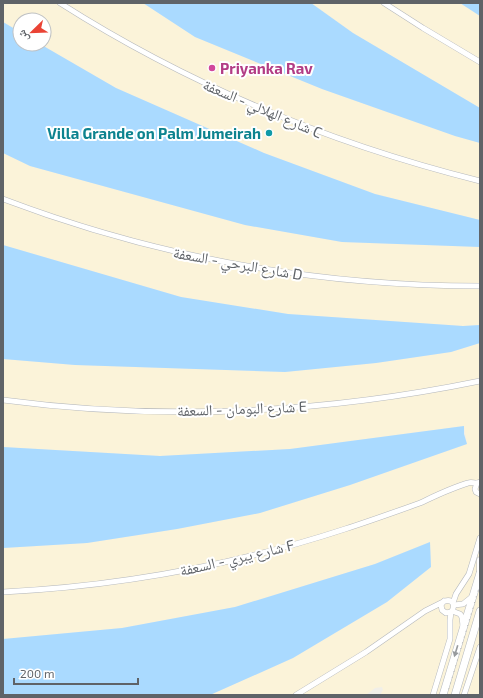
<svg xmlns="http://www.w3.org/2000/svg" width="483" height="698" font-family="'Exo 2','Noto Naskh Arabic',sans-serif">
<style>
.sand{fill:#fbf3d9}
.water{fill:#aadaff}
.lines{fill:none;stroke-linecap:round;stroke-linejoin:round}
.minor-casing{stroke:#b5b8bc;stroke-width:6}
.tertiary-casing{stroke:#b5b8bc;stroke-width:7}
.secondary-casing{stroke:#b6babf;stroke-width:8}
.minor{stroke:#fff;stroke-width:5}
.tertiary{stroke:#fff;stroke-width:6}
.secondary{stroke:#fff;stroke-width:7}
.rail{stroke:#b6b7b8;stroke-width:1;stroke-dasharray:1 5;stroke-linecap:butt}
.oneway{fill:#979a9d}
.hotel-dot{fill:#d1479c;stroke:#fff;stroke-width:1.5}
.culture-dot{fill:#0f9aa8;stroke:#fff;stroke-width:1.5}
.labels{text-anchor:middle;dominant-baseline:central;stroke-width:4;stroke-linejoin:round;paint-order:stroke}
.hotel-label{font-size:15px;font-weight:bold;fill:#b23c85;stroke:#fff;text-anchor:start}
.street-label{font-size:15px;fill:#5f6368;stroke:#fff}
.culture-label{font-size:15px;font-weight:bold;fill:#0d838f;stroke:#fff;text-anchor:end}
</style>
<rect width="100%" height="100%" fill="#f1efe8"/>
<g class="sand">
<path d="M3 3H143L195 37 322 89 455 136 480 143V220L375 194 264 153 116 88 40 44H44V20H20V32L3 22Z"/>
<path d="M311 3H460L480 16V108L353 33Z"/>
<path d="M3 153 30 166 245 225 342 242 480 247V325L463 326 288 314 181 297 3 245Z"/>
<path d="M480 343V695H380L383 690 382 687 375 688 366 695H210L293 658 387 602 431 567 430 542 375 564 235 607 122 628 3 639V548L87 543 177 529 260 513 350 485 467 444 464 426 290 449 160 456 3 447V359L75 365 285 372 376 363 451 352Z"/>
</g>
<g class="water">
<path d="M143 3H311L353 33 480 108V143L455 136 322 89 195 37Z"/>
<path d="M460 3H480V16Z"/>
<path d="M3 22 20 32V44H40L116 88 264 153 375 194 480 220V247L342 242 245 225 30 166 3 153Z"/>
<path d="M3 245 181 297 288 314 463 326 480 325V343L451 352 376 363 285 372 75 365 3 359Z"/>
<path d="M464 426V434L467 444 350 485 260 513 177 529 87 543 3 548V447L160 456 290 449Z"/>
<path d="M430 542 431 567 387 602 293 658 210 695H3V639L122 628 235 607 375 564Z"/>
</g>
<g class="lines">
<g class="minor-casing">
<g id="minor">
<path d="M60 3C189 85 332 144 480 181"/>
<path d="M384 3 423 28 480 62"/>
<path d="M3 199C156 257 317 286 480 286"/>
<path d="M3 400C161 421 324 413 480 381"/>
<path d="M480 482 477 483 475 489 476 492 480 494"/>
<path d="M3 592C119 586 235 565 345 529 370 521 395 512 420 503 435 496 451 488 468 483 471 482 473 483 477 483"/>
<path d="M453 603 456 594 469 574 480 538"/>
<path d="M454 605 463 604 473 596"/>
<path d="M452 611 460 614 462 617 463 626"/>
<path d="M296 695 366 652 425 611 445 601C453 599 456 606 451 612L446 613 442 610 441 605 444 601"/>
<path d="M433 695 450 639V620L451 612"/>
<path d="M464 695 480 647"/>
</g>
</g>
<g class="tertiary-casing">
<path id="tertiary" d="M480 574V560"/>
</g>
<g class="secondary-casing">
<g id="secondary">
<path d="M443 695 480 573"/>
<path d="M455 695 480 611"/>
</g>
</g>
<use href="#minor" class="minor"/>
<use href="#tertiary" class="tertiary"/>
<use href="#secondary" class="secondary"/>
<path class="rail" d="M447 695 480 584"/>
</g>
<defs><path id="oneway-solid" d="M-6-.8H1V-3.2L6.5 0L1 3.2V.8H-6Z"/></defs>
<use class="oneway" href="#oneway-solid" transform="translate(456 651) rotate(107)"/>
<circle class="hotel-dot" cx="212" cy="68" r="4"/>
<circle class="culture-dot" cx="269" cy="133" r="4"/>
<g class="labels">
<g class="hotel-label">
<text x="220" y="68">Priyanka Rav</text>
</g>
<g class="street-label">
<text transform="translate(263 108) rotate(23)">شارع الهلالي - السعفة C</text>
<text transform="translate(238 263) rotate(10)">شارع البرحي - السعفة D</text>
<text transform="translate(242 408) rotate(-2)">شارع البومان - السعفة E</text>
<text transform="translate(237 557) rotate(-13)">شارع يبري - السعفة F</text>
</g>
<g class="culture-label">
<text x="261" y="133">Villa Grande on Palm Jumeirah</text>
</g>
</g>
<rect width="483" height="698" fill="none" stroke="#5f6368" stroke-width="8"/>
<g transform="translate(32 32) rotate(247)"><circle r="19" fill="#ffffff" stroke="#bfc1c3"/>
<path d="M0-3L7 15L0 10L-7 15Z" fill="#ea4335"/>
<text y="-6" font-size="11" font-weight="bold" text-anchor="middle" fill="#5f6368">ش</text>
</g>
<path d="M14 678v6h124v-6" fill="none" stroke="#5f6368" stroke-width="2"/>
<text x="20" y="678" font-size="12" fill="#5f6368" stroke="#ffffff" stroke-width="3" paint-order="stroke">200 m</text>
</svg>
